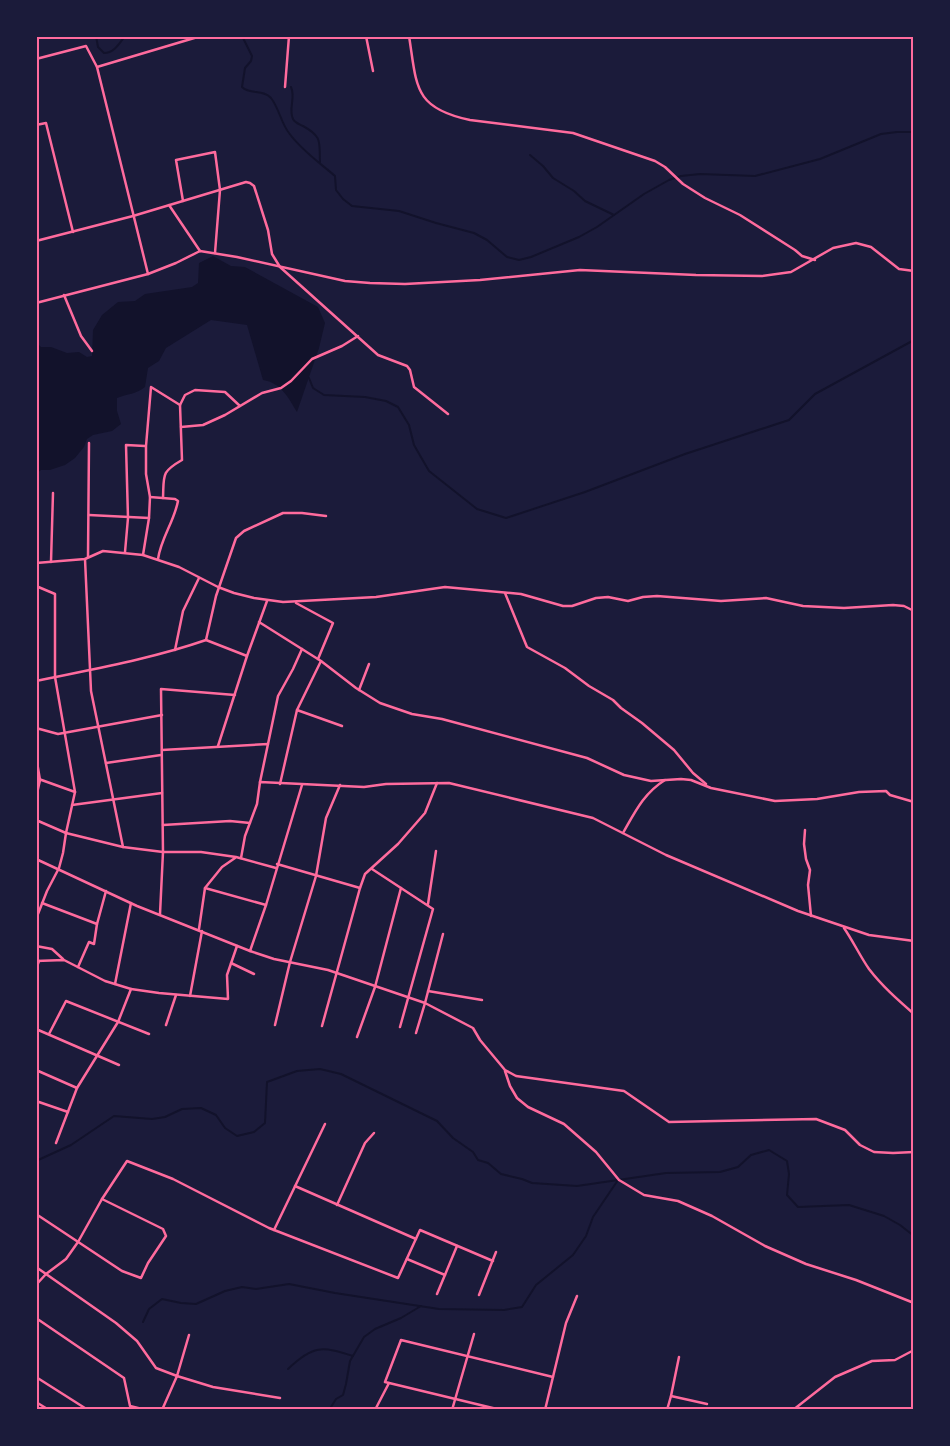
<svg xmlns="http://www.w3.org/2000/svg" width="950" height="1446" font-family="'Fira Sans Condensed',sans-serif">
<style>
.water{fill:#12122b}
.lines{fill:none;stroke-linecap:round;stroke-linejoin:round}
.stream{stroke:#12122b;stroke-width:2}
.minor{stroke:#ff6b9d;stroke-width:2.5}
.neatline{fill:none;stroke:#ff6b9d;stroke-width:2}
</style>
<rect width="100%" height="100%" fill="#1b1b3a"/>
<path class="water" d="M213 256 231 266 245 267 318 307 325 323 319 348 297 412C288 397 281 383 263 380L247 325 211 320 166 348 159 361 148 368 145 387C137 394 127 394 117 398V411L121 424 112 431 93 435 87 439 84 447 75 458 65 465 50 470H41L36 474V342L41 347H51L67 353 79 352 87 357 92 356 93 330 102 315 118 302 135 301 145 294 192 287 198 283 199 263Z"/>
<g class="lines">
<g class="stream">
<path d="M96 36 98 47 104 53C114 53 119 44 125 36"/>
<path d="M242 36 252 56 251 61 245 68 242 87C250 95 263 89 271 98 279 108 281 123 289 133 301 150 320 163 335 176L336 190 343 199 352 206 399 211 436 223 474 233 487 240 507 257 519 260 531 257 579 237 597 227 644 194 669 180 681 176 700 174 755 176 820 159 881 134 897 132H914"/>
<path d="M291 87C296 98 288 109 293 119 295 123 299 124 303 126 323 137 319 142 320 162"/>
<path d="M530 155 543 166 553 178 574 191 585 201 614 215"/>
<path d="M309 378 313 388 324 395 365 397 386 401 398 407 409 425 414 445 429 471 477 509 506 518 585 492 685 454 789 420 815 394 914 340"/>
<path d="M36 1161 71 1145 114 1116 152 1119 165 1117 182 1109 201 1108 216 1115 225 1128 237 1136 254 1132 265 1123 267 1082 297 1071 320 1069 341 1074 437 1121 453 1138 473 1152 478 1160 488 1163 501 1174 522 1179 532 1183 577 1186 666 1173 720 1172 738 1167 751 1155 769 1150 787 1161 789 1174 787 1195 798 1207 849 1205 884 1216 900 1225 914 1236"/>
<path d="M143 1322 149 1309 162 1299 181 1303 196 1304 225 1291 242 1287 256 1289 289 1284 335 1293 439 1309 504 1310 522 1307 536 1285 573 1255 586 1236 593 1217 618 1180"/>
<path d="M288 1369C313 1345 322 1346 353 1356"/>
<path d="M331 1410V1407L336 1399 343 1395 346 1384 350 1361 364 1337 375 1329 401 1318 421 1306"/>
</g>
<g class="minor">
<path d="M366 36 373 71"/>
<path d="M409 36C417 86 413 108 470 120L573 133 655 161 665 167 683 184 705 198 740 215 795 250 802 256 815 260"/>
<path d="M36 59 86 46 97 67 148 274"/>
<path d="M97 67 201 36"/>
<path d="M285 87 289 36"/>
<path d="M36 125 46 123 73 232"/>
<path d="M183 201 176 160 215 152 220 190 215 253"/>
<path d="M169 205 200 251"/>
<path d="M36 241 133 216 246 182 250 183 254 186 268 230 272 254 280 267 378 355 407 366 410 370 414 387 448 414"/>
<path d="M64 295 81 336 92 351"/>
<path d="M36 303 148 274 176 263 200 251 237 257 345 281 370 283 405 284 480 280 580 270 696 275 762 276 791 272 833 248 856 243 871 247 899 269 914 271"/>
<path d="M181 427 203 425 225 415 262 393 281 388 291 381 312 359 342 346 358 336"/>
<path d="M150 497 175 499 178 501C174 522 161 538 158 559"/>
<path d="M163 498C164 475 161 472 182 460L180 405 185 395 195 390 225 392 240 406"/>
<path d="M89 515 149 518"/>
<path d="M125 552 128 518 126 445 145 446"/>
<path d="M143 555 149 518 150 497 146 474V446L151 387 180 405"/>
<path d="M88 557 89 443"/>
<path d="M85 559 91 691 123 847"/>
<path d="M51 562 53 493"/>
<path d="M36 563 85 559 103 551 143 555 179 567 218 587 234 593 254 598 283 602 376 597 445 587 521 594 563 606H572L596 598 608 597 628 601 643 597 657 596 721 601 766 598 803 606 844 608 893 605 904 606 914 611"/>
<path d="M36 586 55 594V677L75 792"/>
<path d="M505 593 527 647 565 668 589 686 613 700 621 708 642 723 674 750 693 773 706 784"/>
<path d="M296 603 333 623 318 659"/>
<path d="M259 622 321 661 356 688 380 703 412 714 442 719 587 758 624 775 651 781 681 779 691 780 711 788 775 801 817 799 859 792 886 791 890 795 914 802"/>
<path d="M206 640 216 596 236 538 244 531 283 513H302L326 516"/>
<path d="M175 650 183 611 199 578"/>
<path d="M36 681C93 669 151 659 206 640L247 656"/>
<path d="M359 690 369 664"/>
<path d="M297 710 342 726"/>
<path d="M36 728 58 734 162 715"/>
<path d="M268 744 278 696 293 669 302 649"/>
<path d="M218 746 247 656 267 601"/>
<path d="M162 750 268 744 260 782"/>
<path d="M36 756 40 780 36 798"/>
<path d="M106 763 161 755"/>
<path d="M36 778 75 792 66 833 36 820"/>
<path d="M280 784 297 710 321 661"/>
<path d="M72 805 162 793"/>
<path d="M163 825 230 821 250 823"/>
<path d="M805 830 804 844 806 859 810 870 808 885 811 916"/>
<path d="M623 833C635 812 644 793 665 780"/>
<path d="M241 858 245 836 257 804 260 782 364 787 386 784 449 783 593 818 666 855 798 911 869 935 914 941"/>
<path d="M36 859 137 906 250 951 274 959 328 970 425 1003 473 1028 480 1040 505 1070 516 1076 624 1091 669 1122 816 1119 845 1130 860 1145 874 1152 893 1153 914 1152"/>
<path d="M277 864 360 888"/>
<path d="M372 869 433 909 400 1027"/>
<path d="M205 888 266 905"/>
<path d="M42 903 97 924"/>
<path d="M428 904 436 851"/>
<path d="M160 914 163 852 161 689 235 695"/>
<path d="M36 919 47 891 59 868 63 853 66 833 123 847 163 852H201L236 857 276 868"/>
<path d="M844 928C853 941 860 956 869 969 882 986 898 1000 914 1014"/>
<path d="M199 929 205 888 222 867 235 858"/>
<path d="M36 946 52 949 63 959"/>
<path d="M250 951 266 905 302 785"/>
<path d="M36 961 64 960 105 981 131 989 118 1022 77 1088 56 1143"/>
<path d="M231 963 254 974"/>
<path d="M78 967 89 942 94 944 97 924 106 891"/>
<path d="M36 969 39 961"/>
<path d="M115 984 131 903"/>
<path d="M131 989 159 993 228 999 227 975 237 946"/>
<path d="M428 991 482 1000"/>
<path d="M190 996 202 931"/>
<path d="M166 1025 176 995"/>
<path d="M275 1025 290 962 316 876 326 818 340 785"/>
<path d="M322 1026 360 888 365 874 398 844 425 813 437 783"/>
<path d="M36 1029 119 1065"/>
<path d="M416 1033 425 1003 443 934"/>
<path d="M49 1034 66 1001 149 1034"/>
<path d="M357 1037 375 987 401 888"/>
<path d="M36 1070 77 1088"/>
<path d="M505 1071 510 1086 517 1098 528 1107 564 1124 596 1152 619 1180 644 1195 678 1201 712 1216 765 1246 806 1264 856 1280 914 1303"/>
<path d="M36 1101 68 1112"/>
<path d="M295 1186 416 1239"/>
<path d="M337 1205 365 1143 374 1133"/>
<path d="M36 1214 122 1271 141 1278 148 1263 166 1236 163 1229 102 1199"/>
<path d="M274 1230 325 1124"/>
<path d="M407 1259 445 1275"/>
<path d="M36 1267 116 1323 137 1341 156 1368 177 1376 189 1335"/>
<path d="M36 1285 46 1274 66 1259 78 1242 102 1199 127 1161 173 1179 269 1228 398 1278 420 1230 493 1261"/>
<path d="M437 1294 457 1246"/>
<path d="M479 1295 496 1252"/>
<path d="M36 1318 124 1378 130 1406 146 1410"/>
<path d="M36 1377 88 1410"/>
<path d="M671 1396 707 1404"/>
<path d="M36 1402 49 1410"/>
<path d="M162 1410 177 1376 213 1387 280 1398"/>
<path d="M375 1410 389 1383"/>
<path d="M452 1410 474 1334"/>
<path d="M501 1410 385 1382 401 1340 553 1377"/>
<path d="M545 1410 566 1323 577 1296"/>
<path d="M667 1410 671 1396 679 1357"/>
<path d="M793 1410 835 1377 872 1361 895 1360 914 1350"/>
</g>
</g>
<rect width="950" height="1446" fill="none" stroke="#1b1b3a" stroke-width="75"/>
<rect x="38" y="38" width="874" height="1370" class="neatline"/>
</svg>
